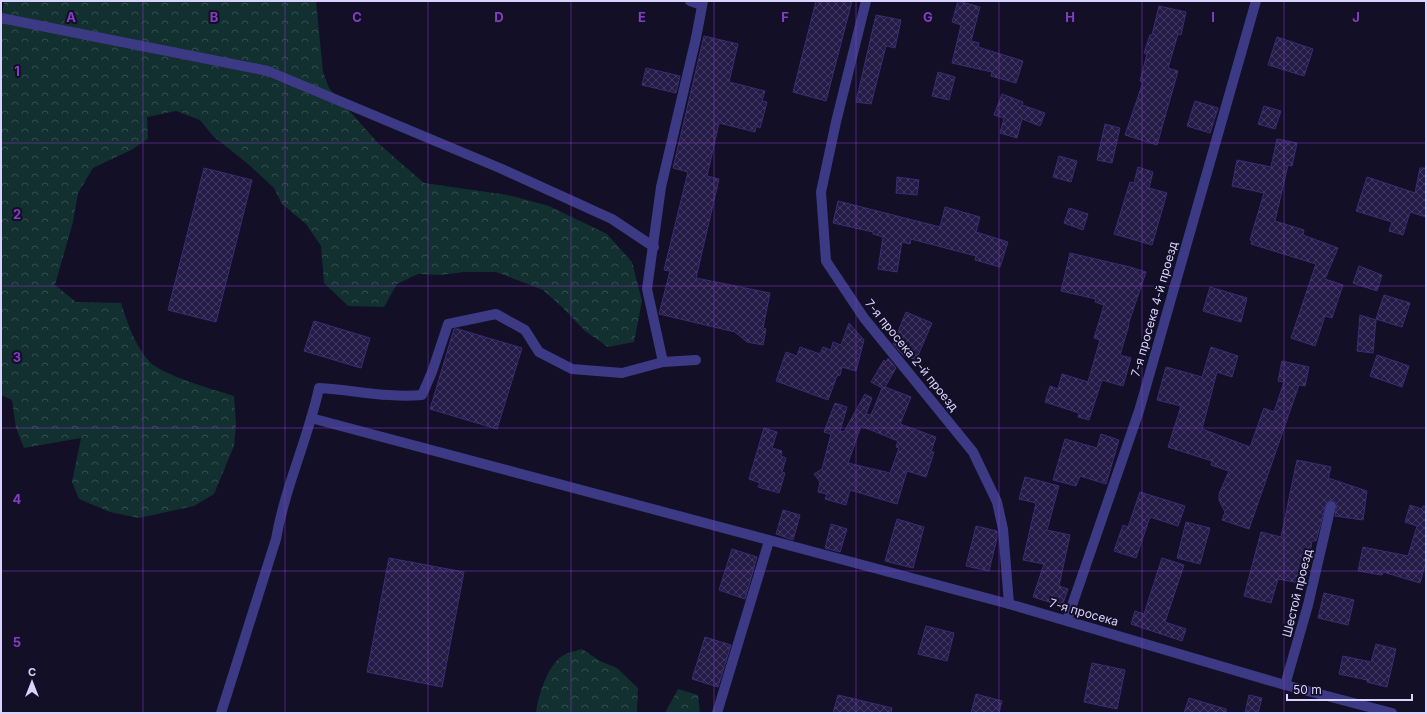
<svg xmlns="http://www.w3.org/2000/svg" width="1427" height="714" font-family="Inter,sans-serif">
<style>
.forest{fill:url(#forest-crowns)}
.building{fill:url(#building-cross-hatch);stroke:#3b2d73;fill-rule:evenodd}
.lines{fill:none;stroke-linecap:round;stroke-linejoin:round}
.minor{stroke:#3d3a85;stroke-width:10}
.grid{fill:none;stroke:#843dc5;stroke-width:1;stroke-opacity:0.55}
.labels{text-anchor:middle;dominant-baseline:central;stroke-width:4;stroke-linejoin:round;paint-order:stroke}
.street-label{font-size:12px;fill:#d9d4ff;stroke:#130f26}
.grid-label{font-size:13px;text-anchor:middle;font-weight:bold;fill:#843dc5;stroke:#130f26;stroke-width:4;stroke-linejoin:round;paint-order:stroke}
</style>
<defs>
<pattern id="forest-crowns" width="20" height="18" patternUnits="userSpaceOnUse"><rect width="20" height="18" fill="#12302f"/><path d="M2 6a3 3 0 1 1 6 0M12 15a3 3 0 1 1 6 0" fill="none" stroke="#344d4e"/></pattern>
<pattern id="building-cross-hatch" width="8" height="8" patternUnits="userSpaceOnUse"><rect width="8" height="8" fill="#241b47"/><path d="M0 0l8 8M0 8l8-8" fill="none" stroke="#433b63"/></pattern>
</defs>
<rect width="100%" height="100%" fill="#130f26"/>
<g class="forest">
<path d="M4 1H316L323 72 329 88 378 143 424 183 508 195 549 206 607 234 632 262 642 301 634 342 608 347 585 331 563 308 543 290 496 272H464L441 275 418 274 397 284 384 307 348 306 324 283 321 246 306 224 282 204 274 188 248 164 213 136 200 120 176 111 147 117 148 139 131 150 93 168 78 193 73 222 55 285 76 302 121 303C128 324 134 344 149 361 161 375 215 390 234 396L236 424 234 446 214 494 194 506 139 518 110 512 79 499 72 482 81 438 24 448 16 428 12 400 1 395V21Z"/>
<path d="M582 649 600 661 617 668 638 688 637 713H536C538 696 548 663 564 655 569 652 576 651 582 649Z"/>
<path d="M678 689 698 695 700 713H665Z"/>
</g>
<g class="building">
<path d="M816 1H852L826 101 793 92Z"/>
<path d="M958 1 980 7 971 41 979 43 978 47 1023 61 1016 83 991 76 992 72 952 63 961 25 952 22Z"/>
<path d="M1159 6 1186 12 1181 35 1178 34 1168 68 1178 71 1157 145 1125 135 1143 82 1140 81 1147 54 1144 53 1150 35H1152Z"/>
<path d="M876 15 901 20 895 48 886 46 871 104 856 102Z"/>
<path d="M704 36 738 44 729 82 765 91 762 101 767 102 760 128 756 126 755 132 719 123 707 176 719 179 696 278 770 293 763 328 766 329 763 345 747 342 735 332 659 314 670 271 664 270 688 172 673 168Z"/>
<path d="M1277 37 1313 49 1304 76 1268 65Z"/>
<path d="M646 68 680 76 676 93 642 85Z"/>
<path d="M938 72 955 77 949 100 932 96Z"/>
<path d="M1002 94 1023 102 1022 105 1045 113 1040 126 1022 119 1017 138 1000 133 1004 118 994 115Z"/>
<path d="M1195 101 1218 108 1210 133 1187 126Z"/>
<path d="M1264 106 1281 111 1275 129 1258 124Z"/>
<path d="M1105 124 1120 128 1112 163 1097 160Z"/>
<path d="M1277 139 1297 143 1292 166 1288 165 1275 221 1304 230 1303 235 1338 248 1325 279 1343 285 1332 318 1325 316 1315 346 1291 338 1316 264 1251 244 1252 241 1250 240 1264 193 1232 186 1237 160 1271 167Z"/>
<path d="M1059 156 1077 161 1071 182 1053 177Z"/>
<path d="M1138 167 1153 172 1149 188 1167 193 1152 245 1114 234 1130 182 1134 183Z"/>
<path d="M204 168 252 180 216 322 168 310Z"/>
<path d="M1420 168H1426V217L1410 212 1403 235 1389 231 1392 222 1356 211 1367 177 1415 193Z"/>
<path d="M897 177 919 180 917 195 896 193Z"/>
<path d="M838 201 940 227 945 207 980 217 976 232 1008 242 1000 267 975 260 976 256 911 239 910 244 902 242 897 272 878 269 883 237 873 234V232L833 223Z"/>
<path d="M1069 208 1088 214 1083 230 1064 223Z"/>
<path d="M1070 253 1130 267 1146 272 1128 325H1129L1120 355 1131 358 1123 386 1102 380 1089 420 1078 417 1079 413 1045 402 1050 386 1058 389 1062 374 1088 382 1100 340 1094 338 1104 305 1095 302 1096 299 1061 291Z"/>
<path d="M1359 266 1382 275 1377 291 1353 283Z"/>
<path d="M1210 287 1247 298 1241 322 1203 311Z"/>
<path d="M1384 295 1410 303 1402 327 1376 319Z"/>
<path d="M906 312 932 323 916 360 903 355 893 344Z"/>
<path d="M1360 315 1376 320 1373 353 1357 351Z"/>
<path d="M314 321 370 338 361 368 304 351Z"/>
<path d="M849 323 864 340 856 371 842 367 840 375 837 376 828 400 776 381 786 352 797 356 800 347 820 354 823 347 831 350 833 342 841 345Z"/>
<path d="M454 329H458L522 348 497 429 430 409Z"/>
<path d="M1211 347 1238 356 1232 377 1217 372 1202 429 1250 447 1264 408 1274 412 1284 382 1278 381 1282 361 1309 367 1305 386 1299 385 1249 529 1222 520 1225 512 1219 500V494L1229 471 1211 465 1212 461 1168 447 1181 406 1157 400 1166 367 1202 377Z"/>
<path d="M1377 355 1409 366 1402 387 1370 376Z"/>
<path d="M888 358 896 368 885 387 911 397 900 424 936 437 931 452H934L926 477 907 471 897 504 850 490 846 505 825 499 827 494 818 492 820 482 814 474 822 469 831 434 824 432 835 403 847 407 840 431 844 432 865 394 872 398 866 414 871 415 882 388 871 382 884 360 886 362ZM861 426 898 441 896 447 899 448 890 473 848 463Z"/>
<path d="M764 428 777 432 772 448 782 451 781 456 786 458 782 472 785 473 779 493 758 487 760 483 749 479Z"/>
<path d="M1101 434 1119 440 1106 484 1080 476 1076 486 1053 480 1065 439 1097 448Z"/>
<path d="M1297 460 1331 467 1328 478 1367 491 1363 520 1335 516 1337 504 1332 500 1327 501 1316 541H1312L1305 584 1278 579 1271 603 1244 596 1261 532 1281 537Z"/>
<path d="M1025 477 1059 486 1047 530 1070 535 1059 586 1068 589 1062 606 1033 597 1044 564 1023 560 1036 503 1019 499Z"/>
<path d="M1140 492 1185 506 1178 526 1150 517 1136 558 1114 551 1123 525 1128 527Z"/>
<path d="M1410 505 1422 509 1423 506 1426 507V561L1420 583 1383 572 1382 575 1358 571 1363 547 1408 556 1417 526 1405 522Z"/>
<path d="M783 510 800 515 793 540 776 534Z"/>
<path d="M897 519 924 527 913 568 885 561Z"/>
<path d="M1186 522 1210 528 1200 564 1177 558Z"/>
<path d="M831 524 847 529 840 552 825 548Z"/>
<path d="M976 526 997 531V538L989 571 966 566Z"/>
<path d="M732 549 757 557 745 599 719 590Z"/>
<path d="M389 558 464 572 442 687 367 672Z"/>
<path d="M1162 558 1184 565 1165 622 1186 629 1182 641 1131 624 1135 611 1144 614Z"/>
<path d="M1324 593 1354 600 1348 625 1318 618Z"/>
<path d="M926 626 954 633 947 661 918 654Z"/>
<path d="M705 637 731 645 718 687 692 679Z"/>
<path d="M1376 644 1396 649 1387 687 1367 682V680L1339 674 1343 656 1371 662Z"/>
<path d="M1092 663 1125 670 1117 709 1084 702Z"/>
<path d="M976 694 1002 701 999 713H971Z"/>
<path d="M838 695 892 708 891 713H833Z"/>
<path d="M1249 695 1262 698 1258 713H1245Z"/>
<path d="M1189 698 1226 709V713H1184Z"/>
</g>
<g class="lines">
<g class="minor">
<path d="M690 1 702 5"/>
<path d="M866 1 836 122 821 192 826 261 864 318 973 452 997 502 1003 529 1009 604"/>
<path d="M1 18 268 71 502 169 612 219 654 247"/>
<path d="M663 362 647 289 661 187 696 38 703 1"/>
<path d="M311 418 1009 604 1285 685 1392 713"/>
<path d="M1067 620 1139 411 1256 1"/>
<path d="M1285 685 1308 605 1331 506"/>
<path d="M221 713 276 539C285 487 308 439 319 388 354 390 387 398 422 395L432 372 448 324 496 314 525 330 539 352 572 369 622 373 663 362 696 360"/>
<path d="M717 713 769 541"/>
</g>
</g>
<path class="grid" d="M143 1V713M285 1V713M428 1V713M571 1V713M714 1V713M856 1V713M999 1V713M1142 1V713M1284 1V713M1 143H1426M1 286H1426M1 428H1426M1 571H1426"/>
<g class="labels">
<g class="street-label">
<text transform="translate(1154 309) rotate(-74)">7-я просека 4-й проезд</text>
<text transform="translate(912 355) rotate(51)">7-я просека 2-й проезд</text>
<text transform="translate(1297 593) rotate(-76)">Шестой проезд</text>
<text transform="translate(1084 612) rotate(16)">7-я просека</text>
</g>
</g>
<g class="grid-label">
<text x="71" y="22">A</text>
<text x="214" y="22">B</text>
<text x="357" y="22">C</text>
<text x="499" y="22">D</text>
<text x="642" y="22">E</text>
<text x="785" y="22">F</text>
<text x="928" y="22">G</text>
<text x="1070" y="22">H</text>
<text x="1213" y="22">I</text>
<text x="1356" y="22">J</text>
<text x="17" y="76">1</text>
<text x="17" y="219">2</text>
<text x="17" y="362">3</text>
<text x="17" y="504">4</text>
<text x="17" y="647">5</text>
</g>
<rect width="1427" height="714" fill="none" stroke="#d9d4ff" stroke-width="4"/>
<g transform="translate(32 682)" stroke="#130f26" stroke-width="3" paint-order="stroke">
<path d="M0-3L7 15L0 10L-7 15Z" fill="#d9d4ff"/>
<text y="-6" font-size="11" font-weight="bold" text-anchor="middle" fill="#d9d4ff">С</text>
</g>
<path d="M1287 694v6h125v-6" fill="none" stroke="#d9d4ff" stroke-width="2"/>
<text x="1293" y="694" font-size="12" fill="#d9d4ff" stroke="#130f26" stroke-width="3" paint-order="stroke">50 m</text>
</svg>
